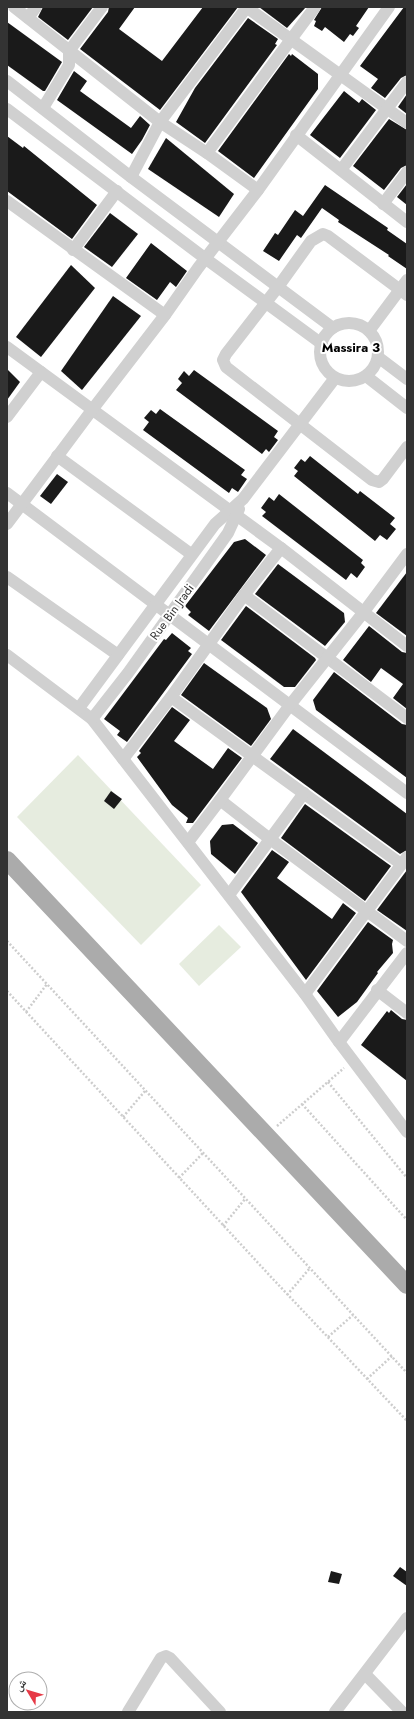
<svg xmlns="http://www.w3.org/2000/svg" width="414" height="1719" font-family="Jost,'Noto Naskh Arabic',sans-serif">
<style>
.green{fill:#e6ecdf}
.building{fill:#1a1a1a}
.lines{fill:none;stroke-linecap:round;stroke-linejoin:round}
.path{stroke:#cdcdcd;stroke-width:2.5;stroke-dasharray:2 2;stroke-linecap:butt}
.street{stroke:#d0d0d0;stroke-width:12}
.primary{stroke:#ababab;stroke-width:18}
.labels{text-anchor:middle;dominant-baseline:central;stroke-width:4;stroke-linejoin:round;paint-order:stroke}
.street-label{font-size:12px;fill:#333;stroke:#fff}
.neighbourhood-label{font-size:13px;font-weight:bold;fill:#000;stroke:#fff}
</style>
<rect width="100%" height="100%" fill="#fff"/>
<g class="green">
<path d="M78 755 201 885 141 945 17 817Z"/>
<path d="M219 925 241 947 199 986 179 964Z"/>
</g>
<g class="building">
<path d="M43 7H93L68 40 38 17Z"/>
<path d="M109 7H135L119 29 162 61 203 7H238L160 110 80 49 108 12Z"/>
<path d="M259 7H306L287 28Z"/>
<path d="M322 7H369L356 26 359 28 353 36 350 34 344 42 325 27 322 31 314 26 316 21 314 20Z"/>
<path d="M404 7H407V75L401 78 385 98 371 88 378 79 360 66Z"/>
<path d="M248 18 278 39 275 44 277 45 205 143 176 122 195 88Z"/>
<path d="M7 22 62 62 45 91H43L7 65Z"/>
<path d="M289 54 291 56 292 54 318 74V89L254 178 218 151Z"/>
<path d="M74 71 87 81 80 91 131 128 140 116 150 125 142 140 132 154 57 100Z"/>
<path d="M344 91 359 103 362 99 376 110 340 158 310 135Z"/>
<path d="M407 94V114L398 107Z"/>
<path d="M389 119 407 130V165L401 168 384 190 353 166Z"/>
<path d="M7 136 23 148 24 146 97 205 72 239 7 191Z"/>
<path d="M166 138 234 194 219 217 148 169Z"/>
<path d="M407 184V205L397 197Z"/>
<path d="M325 185 388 228 387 230 407 244V269L388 256 389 255 338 222 339 220 322 208 301 238 297 235 279 261 263 251 275 233 278 235 295 210 303 216Z"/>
<path d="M110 213 138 234 112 267 84 247Z"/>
<path d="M151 243 187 271 176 287 170 282 157 300 126 278Z"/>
<path d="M71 265 95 288 41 357 16 337Z"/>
<path d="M113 296 141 316 82 390 61 371Z"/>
<path d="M7 369 20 382 7 400Z"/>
<path d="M194 370 278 431 274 437 278 440 269 452 266 449 262 454 176 390 182 383 178 379 184 371 189 376Z"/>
<path d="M160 409 245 470 241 475 247 479 238 492 232 488 229 493 143 430 149 422 144 418 151 410 156 414Z"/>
<path d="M310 456 358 494 360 491 395 518 390 524 396 529 387 540 380 535 375 541 294 476 298 471 294 468 301 459 305 462Z"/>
<path d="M57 474 68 482 51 504 40 496Z"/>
<path d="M279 494 363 560 361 563 365 567 357 578 351 573 346 580 262 516 266 512 261 508 269 497 274 501Z"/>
<path d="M245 539 266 555 209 631 188 615 191 612 185 606 234 542Z"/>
<path d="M278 564 344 613 345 622 325 646 255 594Z"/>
<path d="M407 572V636L376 613Z"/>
<path d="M246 606 315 658 316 660 295 687H284L221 640Z"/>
<path d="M369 626 402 652 407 653V709L393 698 403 684 381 668 371 682 343 660Z"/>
<path d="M172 633 191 648 188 651 192 654 127 742 117 735 120 731 104 719 164 639 166 640Z"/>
<path d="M204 663 267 708 271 719 251 746 181 695Z"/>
<path d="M334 672 402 724 407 725V778L316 710 313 700Z"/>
<path d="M172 707 190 720 174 741 213 769 228 748 242 758 193 823H186L188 818 172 805 137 757 141 753 139 751Z"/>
<path d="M293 729 407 814V850L400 854 270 759Z"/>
<path d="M111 791 122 799 114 809 104 801Z"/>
<path d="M305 804 391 866 365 901 281 838Z"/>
<path d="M233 824 258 843 235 874 211 854 210 841 222 825Z"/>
<path d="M272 850 289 862 277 878 332 919 343 903 356 913 306 980 241 892Z"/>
<path d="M407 870V931L377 910Z"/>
<path d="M368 922 393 940 392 944 393 953 377 972 378 973 357 1002 338 1017 317 991Z"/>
<path d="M391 1010 402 1019 407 1020V1081L361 1045 387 1011 389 1013Z"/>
<path d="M400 1567 407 1572V1586L393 1576Z"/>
<path d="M331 1571 342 1574 339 1584 328 1582Z"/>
</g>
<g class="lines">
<g class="path">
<path d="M7 941 407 1373"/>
<path d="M7 991 272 1278 407 1421"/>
<path d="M26 1012 47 984"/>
<path d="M328 1082 407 1178"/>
<path d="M302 1104 407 1220"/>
<path d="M123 1117 145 1091"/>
<path d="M277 1126 344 1068"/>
<path d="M179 1178 203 1153"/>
<path d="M223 1226 245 1199"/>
<path d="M287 1295 310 1268"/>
<path d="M328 1337 353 1315"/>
<path d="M367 1379 392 1356"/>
</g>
<g class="street">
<path d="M14 7 160 122 207 153 258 190"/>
<path d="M246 7 407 123"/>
<path d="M28 18 36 7"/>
<path d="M7 81 131 177 333 328"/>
<path d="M43 108 69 65V51L102 7"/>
<path d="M7 109 206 259 322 344"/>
<path d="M296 135 407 222"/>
<path d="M207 153 315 7"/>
<path d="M341 170 407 82"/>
<path d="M131 177 160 122 247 7"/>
<path d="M7 201 165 315"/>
<path d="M383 204 407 172"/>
<path d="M73 250 117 191"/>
<path d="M407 295 328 236 323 234 311 241 278 287 226 354 223 360 226 367 372 480 379 482 383 479 407 447"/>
<circle cx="349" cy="352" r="29"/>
<path d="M369 331 407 280"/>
<path d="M7 347 281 548 407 646"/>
<path d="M378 357 407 379"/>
<path d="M366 376 407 408"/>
<path d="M7 417 41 372"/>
<path d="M57 456 191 554"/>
<path d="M7 493 407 793"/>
<path d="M7 524 92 410 165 315 198 268 258 190 389 7"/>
<path d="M7 577 118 655"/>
<path d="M244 595 407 718"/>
<path d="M7 655 92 719 305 994 339 1042 407 1132"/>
<path d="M171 697 401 864"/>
<path d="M79 708 215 524 243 499 335 378"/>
<path d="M92 719 128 673 228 533 239 509"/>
<path d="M123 759 171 697 244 595 281 548"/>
<path d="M220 800 270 839 407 941"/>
<path d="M188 842 220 800 290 705 363 613 407 554"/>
<path d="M229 895 304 793"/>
<path d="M377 990 407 1013"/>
<path d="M305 994 407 857"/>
<path d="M339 1042 407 953"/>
<path d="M365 1674 402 1712"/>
<path d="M128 1712 161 1658 166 1656 170 1658 220 1712"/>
<path d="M335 1712 407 1618"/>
</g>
<path class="primary" d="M7 860 407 1285"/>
</g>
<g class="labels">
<g class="street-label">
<text transform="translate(172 612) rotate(-54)">Rue Bin Jradi</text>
</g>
<g class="neighbourhood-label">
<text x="351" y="347">Massira 3</text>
</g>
</g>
<rect width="414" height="1719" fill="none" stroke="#333333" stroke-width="16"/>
<g transform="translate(28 1691) rotate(308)"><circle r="19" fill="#ffffff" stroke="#adadad"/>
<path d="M0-3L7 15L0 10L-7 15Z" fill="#e63946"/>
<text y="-6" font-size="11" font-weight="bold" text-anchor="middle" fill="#333333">ش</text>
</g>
</svg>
